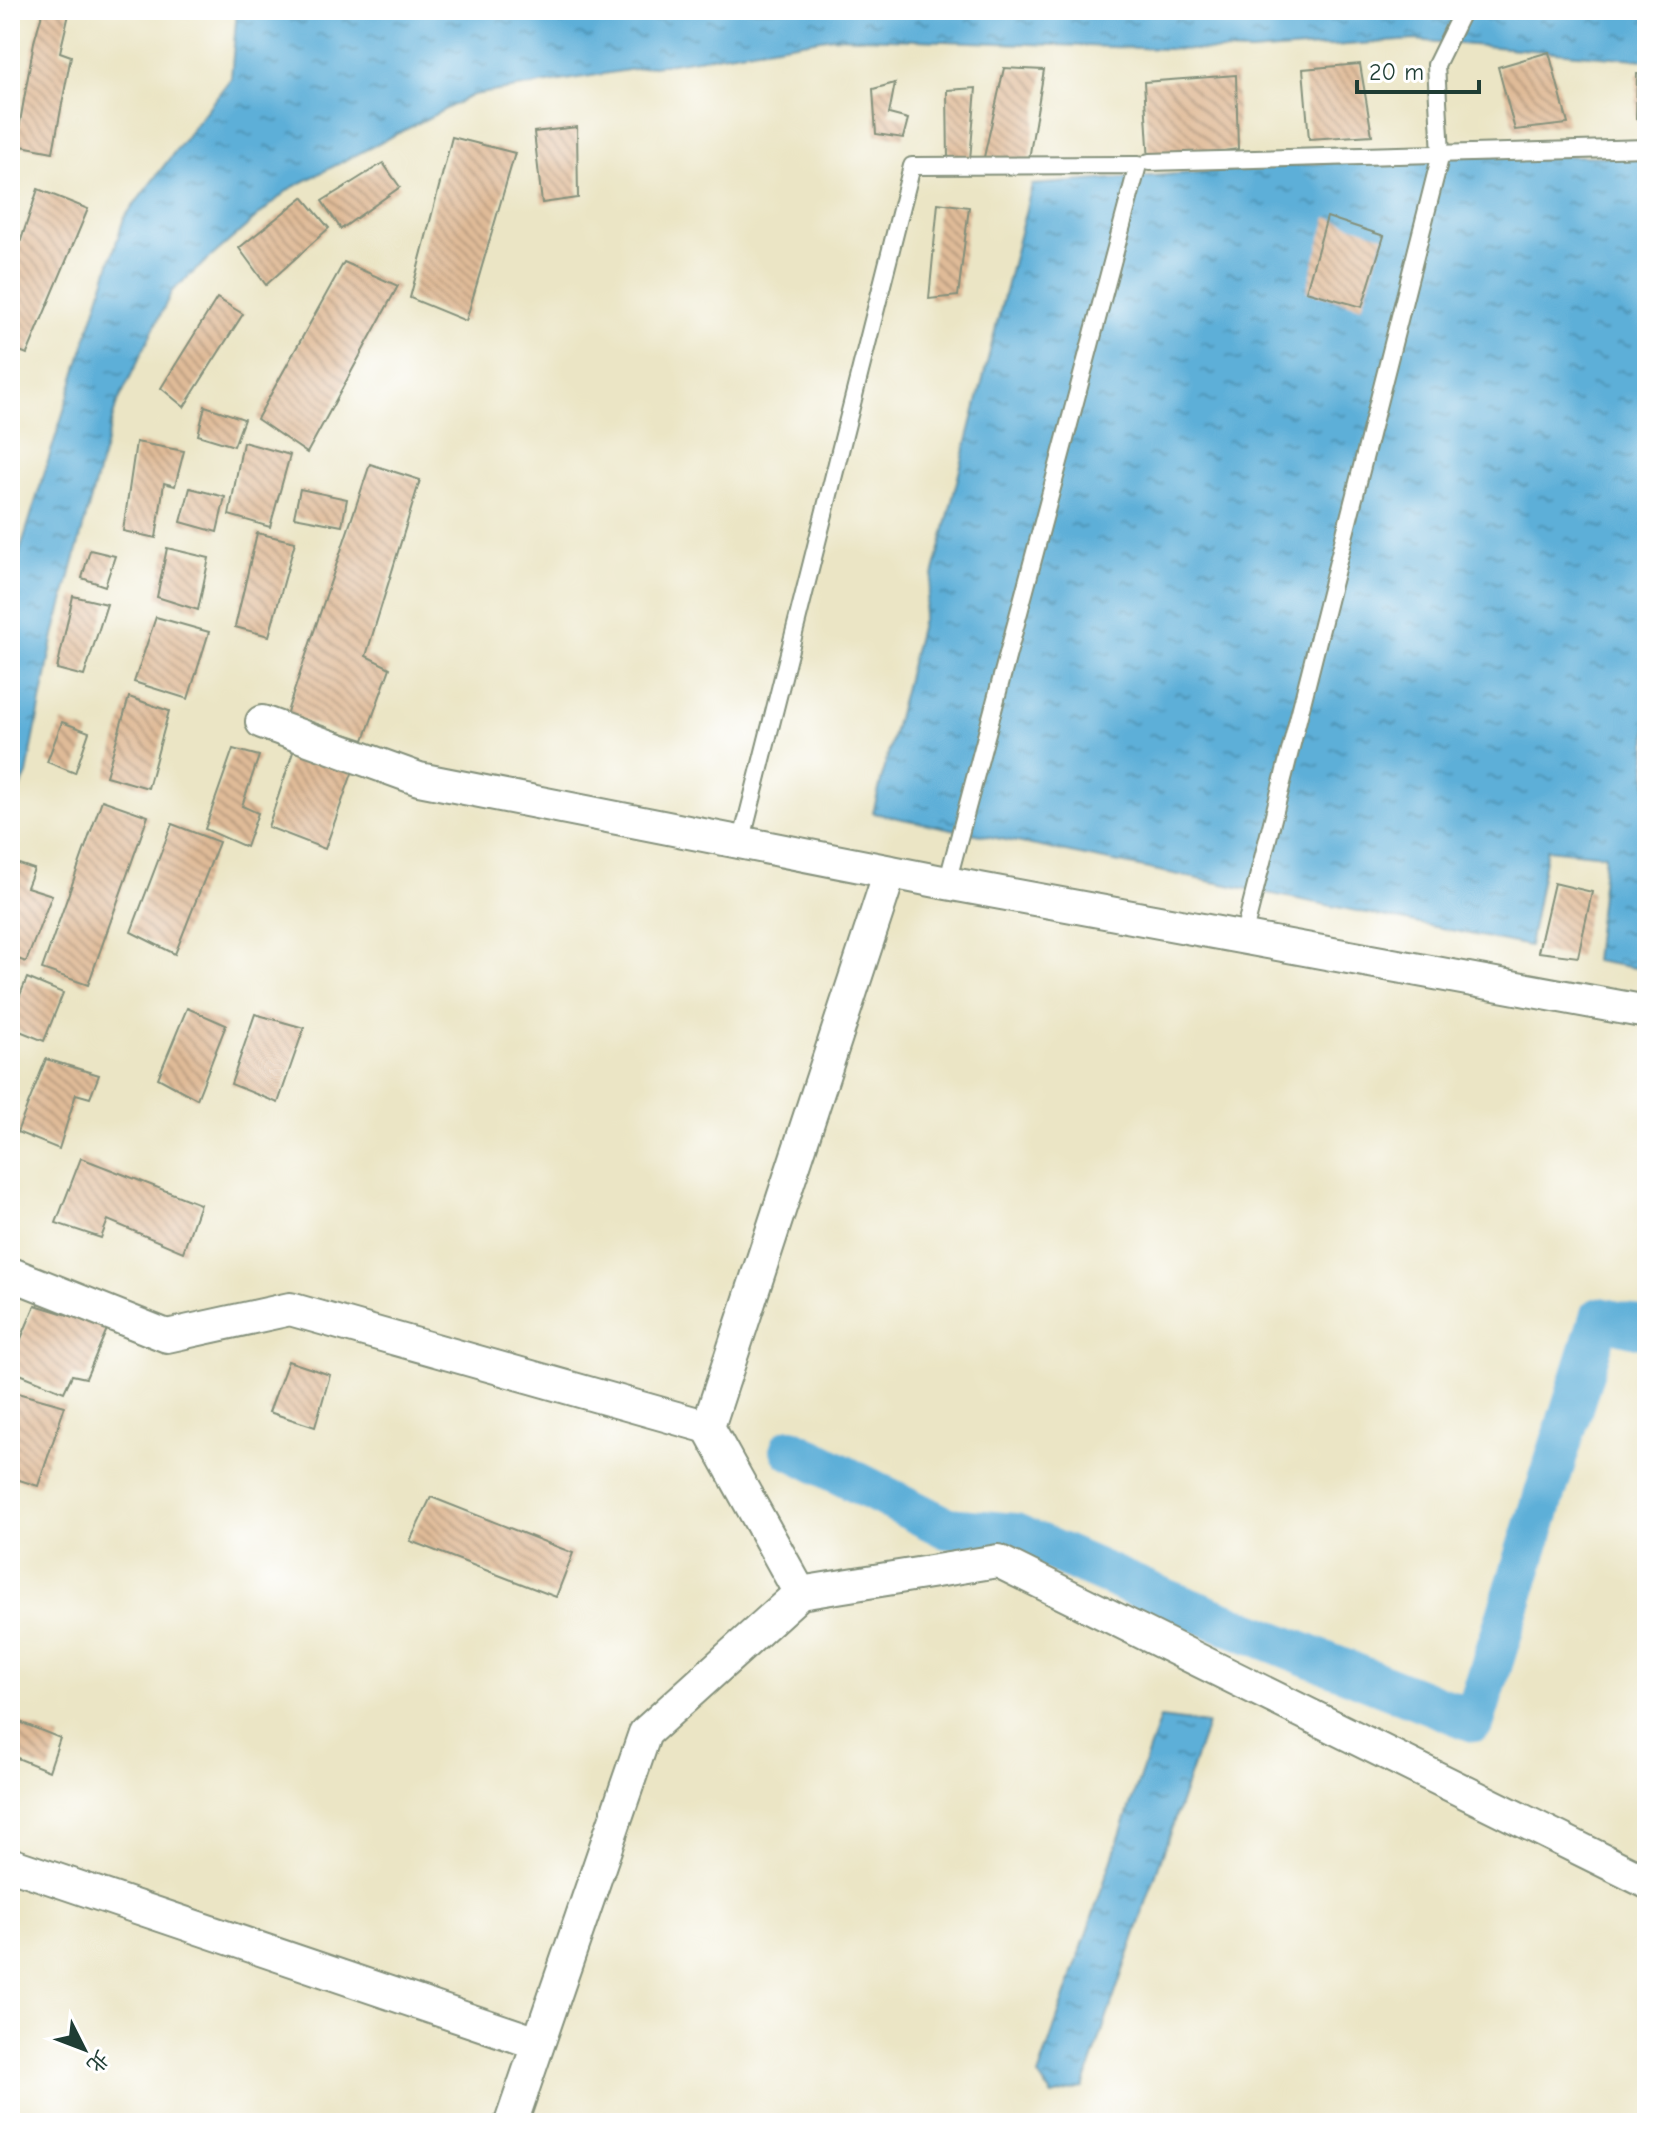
<svg xmlns="http://www.w3.org/2000/svg" width="1657" height="2133" font-family="'Comic Neue','LXGW WenKai TC',sans-serif">
<style>
.water{fill:url(#water-ripples);stroke:#3e7686;stroke-width:2}
.lines{fill:none;stroke-linecap:round;stroke-linejoin:round}
.canal{stroke:#5dafd8;stroke-width:42}
.building{fill:url(#building-back-hatch)}
.service-casing{stroke:#85917c;stroke-width:20}
.minor-casing{stroke:#85917c;stroke-width:36}
.service{stroke:#fff;stroke-width:16}
.minor{stroke:#fff;stroke-width:32}
</style>
<defs>
<pattern id="water-ripples" width="26" height="14" patternUnits="userSpaceOnUse" patternTransform="scale(2)"><rect width="26" height="14" fill="#5dafd8"/><path d="M2 4q2-2 4 0t4 0M15 11q2-2 4 0t4 0" fill="none" stroke="#4c90b0"/></pattern>
<pattern id="building-back-hatch" width="6" height="6" patternUnits="userSpaceOnUse" patternTransform="scale(2)"><rect width="6" height="6" fill="#e0bb98"/><path d="M-1 5l2 2M0 0l6 6M5-1l2 2" fill="none" stroke="#b5997d"/></pattern>
</defs>
<rect width="100%" height="100%" fill="#fff"/>
<filter id="ink" filterUnits="userSpaceOnUse"><feTurbulence type="fractalNoise" baseFrequency=".0125" numOctaves="2"/><feDisplacementMap in="SourceGraphic" scale="16" xChannelSelector="R" yChannelSelector="G"/><feConvolveMatrix kernelMatrix="1 2 1 2 8 2 1 2 1" color-interpolation-filters="sRGB"/></filter>
<filter id="wash" filterUnits="userSpaceOnUse"><feTurbulence type="fractalNoise" baseFrequency=".006" numOctaves="4" result="noise"/><feDisplacementMap in="SourceGraphic" scale="32" xChannelSelector="R" yChannelSelector="G"/><feGaussianBlur stdDeviation="1.8" result="paint"/><feColorMatrix in="noise" values="0 0 0 0 0 0 0 0 0 0 0 0 0 0 0 0 0 1.4 0 .05"/><feComposite in="paint" operator="in"/></filter>
<g filter="url(#wash)">
<rect width="100%" height="100%" fill="#ebe5c5"/>
<g class="water">
<path d="M237 10H1647V60L1414 40 1250 52 833 37 473 95 289 189 172 291 116 406 54 635 27 774 10 809V583L124 218 231 78Z"/>
<path d="M1441 154 1647 157V970L1594 961 1605 855 1547 849 1529 946 873 813 1032 185Z"/>
<path d="M1160 1718 1207 1724 1083 2088 1052 2096 1038 2076Z"/>
</g>
<g class="lines">
<path class="canal" d="M791 1449 947 1528 1015 1534 1162 1598 1474 1721 1600 1318 1647 1329"/>
</g>
<g id="blocks">
<g class="building">
<path d="M43 10H70L60 52 71 56 53 152 16 145 34 42Z"/>
<path d="M1549 52 1568 124 1515 130 1498 67Z"/>
<path d="M1360 64 1372 135 1309 139 1303 69Z"/>
<path d="M1004 68 1044 70 1029 159 984 157Z"/>
<path d="M1637 74H1647V119H1636Z"/>
<path d="M1236 75 1238 149 1149 162 1144 82Z"/>
<path d="M895 83 889 114 908 119 903 138 876 134 873 89Z"/>
<path d="M976 88 970 160 948 159 947 90Z"/>
<path d="M577 127 578 198 542 203 534 132Z"/>
<path d="M452 137 515 153 466 321 410 298Z"/>
<path d="M383 163 400 187 341 229 322 201Z"/>
<path d="M38 189 88 209 27 354 10 347V273Z"/>
<path d="M303 197 329 228 266 285 239 248Z"/>
<path d="M938 203 969 207 958 296 929 299Z"/>
<path d="M1327 217 1384 236 1362 307 1306 291Z"/>
<path d="M344 262 398 286 307 453 257 419Z"/>
<path d="M217 298 243 314 184 407 161 388Z"/>
<path d="M205 406 244 419 234 446 198 435Z"/>
<path d="M136 442 184 451 175 486 164 483 156 538 123 531Z"/>
<path d="M243 442 290 455 270 527 229 515Z"/>
<path d="M370 464 420 480 366 656 390 668 364 740 286 715Z"/>
<path d="M190 488 225 497 217 532 181 522Z"/>
<path d="M300 489 347 499 342 526 294 517Z"/>
<path d="M257 533 295 542 269 636 235 627Z"/>
<path d="M167 548 209 558 198 610 157 597Z"/>
<path d="M90 550 115 556 105 586 82 578Z"/>
<path d="M73 596 107 604 84 676 57 669Z"/>
<path d="M156 617 209 632 188 699 134 682Z"/>
<path d="M129 697 169 711 148 788 106 776Z"/>
<path d="M62 722 89 732 75 773 47 762Z"/>
<path d="M295 746 355 765 325 849 268 827Z"/>
<path d="M233 749 259 756 242 806 258 813 246 847 205 829Z"/>
<path d="M102 800 148 816 88 985 42 969Z"/>
<path d="M172 824 219 842 175 954 131 932Z"/>
<path d="M10 861 34 869 27 887 52 895 26 962 10 956Z"/>
<path d="M1554 883 1592 892 1578 957 1538 952Z"/>
<path d="M27 978 63 993 44 1041 10 1027V1019Z"/>
<path d="M187 1008 226 1025 197 1099 158 1078Z"/>
<path d="M255 1014 304 1028 278 1103 231 1084Z"/>
<path d="M46 1059 99 1075 90 1098 76 1094 59 1149 17 1132Z"/>
<path d="M81 1158 200 1204 183 1252 108 1220 101 1238 56 1223Z"/>
<path d="M35 1305 108 1327 86 1378 72 1375 64 1392 10 1370V1365Z"/>
<path d="M288 1361 330 1375 315 1427 269 1412Z"/>
<path d="M10 1391 65 1406 38 1486 10 1477Z"/>
<path d="M431 1497 573 1553 556 1597 410 1541Z"/>
<path d="M10 1718 60 1738 49 1771 10 1755Z"/>
</g>
</g>
</g>
<g filter="url(#ink)">
<use href="#blocks" fill-opacity="0" stroke="#85917c" stroke-width="2"/>
<g class="lines">
<g class="service-casing">
<g id="service">
<path d="M1149 162 1647 148"/>
<path d="M741 843 912 166 1138 165 947 883"/>
<path d="M1243 937 1441 154 1436 65 1463 10"/>
</g>
</g>
<g class="minor-casing">
<g id="minor">
<path d="M262 722 419 779 947 883 1647 1012"/>
<path d="M14 1275 167 1336 290 1309 708 1427"/>
<path d="M800 1593 708 1427 890 872"/>
<path d="M10 1864 537 2043"/>
<path d="M511 2123 645 1733 800 1593 998 1561 1647 1882"/>
</g>
</g>
<use href="#service" class="service"/>
<use href="#minor" class="minor"/>
</g>
</g>
<rect width="1657" height="2133" fill="none" stroke="#fff" stroke-width="40"/>
<g transform="translate(84 2049) rotate(132)" stroke="#ffffff" stroke-width="6" paint-order="stroke">
<path d="M0-6L14 30L0 20L-14 30Z" fill="#1f3d34"/>
<text y="-12" font-size="22" font-weight="bold" text-anchor="middle" fill="#1f3d34">北</text>
</g>
<path d="M1357 80v12h122v-12" fill="none" stroke="#1f3d34" stroke-width="4"/>
<text x="1369" y="80" font-size="24" fill="#1f3d34" stroke="#ffffff" stroke-width="6" paint-order="stroke">20 m</text>
</svg>
